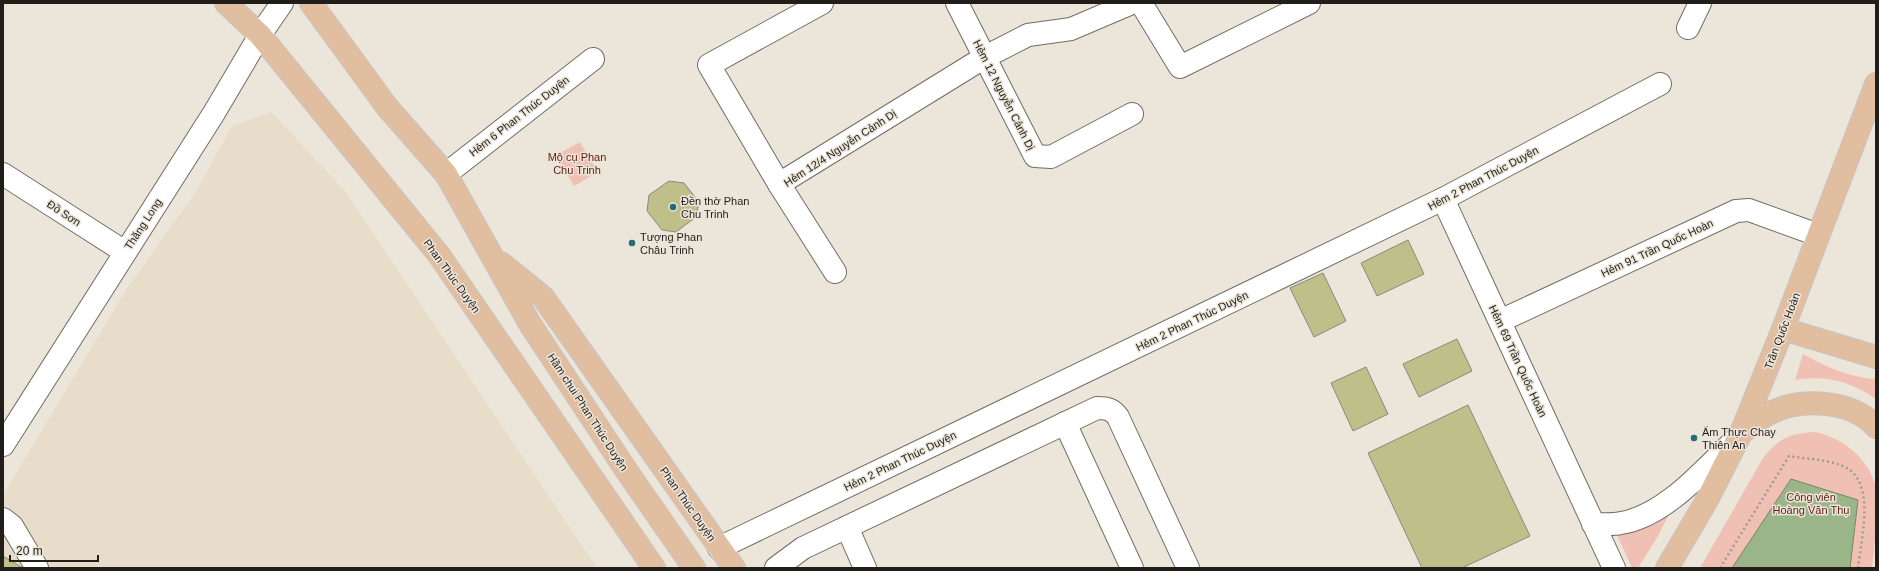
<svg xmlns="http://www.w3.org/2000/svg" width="1879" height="571" font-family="Helvetica,sans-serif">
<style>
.built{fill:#e7ddca}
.green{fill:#f1c0b5}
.water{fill:#9ab688;stroke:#768867}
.building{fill:#bebf89;stroke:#88897d}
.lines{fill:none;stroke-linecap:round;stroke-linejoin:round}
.minor-casing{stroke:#726d62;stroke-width:24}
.major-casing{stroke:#c5c4c3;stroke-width:24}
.path{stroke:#a09b92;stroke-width:2.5;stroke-dasharray:2 3;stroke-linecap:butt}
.minor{stroke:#fff;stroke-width:22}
.major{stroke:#e2bea1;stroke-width:22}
.poi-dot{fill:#236b77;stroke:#ece5da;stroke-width:1.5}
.labels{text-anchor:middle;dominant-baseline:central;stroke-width:3;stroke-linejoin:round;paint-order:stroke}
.street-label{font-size:11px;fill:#211e1a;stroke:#ece5da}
.park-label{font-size:11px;fill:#652015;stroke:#ece5da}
.poi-label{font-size:11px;fill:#211e1a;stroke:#ece5da;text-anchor:start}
</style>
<rect width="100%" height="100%" fill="#ece5da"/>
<path class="built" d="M271 112 345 191 597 568H3V495L126 290 197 190 232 126Z"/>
<g class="green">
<path d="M580 142 598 172 574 186 556 155Z"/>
<path d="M1803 354C1824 366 1851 378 1876 379V399C1849 381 1826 375 1795 380Z"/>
<path d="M1816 432C1844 439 1869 458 1876 488 1877 494 1876 500 1876 506 1876 527 1875 547 1872 568H1700L1763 458C1779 438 1790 433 1816 432Z"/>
<path d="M1668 516 1658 536 1638 568H1632L1617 535 1653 525Z"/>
</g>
<path class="water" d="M1791 479 1858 500 1850 568H1732Z"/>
<g class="building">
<path d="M669 181 684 183 699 202 696 217 676 232 662 230 647 211 649 195Z"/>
<path d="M1408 240 1424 274 1377 296 1361 263Z"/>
<path d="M1323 273 1346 321 1314 337 1290 288Z"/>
<path d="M1457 339 1472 371 1419 397 1403 364Z"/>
<path d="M1366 367 1388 414 1353 431 1331 383Z"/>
<path d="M1468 405 1530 536 1462 568H1422L1368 453Z"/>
<path d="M3 556 23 568H3Z"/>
</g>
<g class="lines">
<g class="minor-casing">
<g id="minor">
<path d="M957 3 1035 156 1051 157 1132 114"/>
<path d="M1141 3 1180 67 1309 3"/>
<path d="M1688 28 1700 3"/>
<path d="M3 174 125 252"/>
<path d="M446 174 593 59"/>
<path d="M779 184 709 65 822 3"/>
<path d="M1443 199 1614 568"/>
<path d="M835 272 779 184 985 57 1028 35 1071 29 1132 3"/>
<path d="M1500 321 1736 211 1749 210 1818 235"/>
<path d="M1065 423 1132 568"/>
<path d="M3 445 214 113 260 35 282 3"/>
<path d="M3 519 12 526 37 568"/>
<path d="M1593 524C1602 524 1612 525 1621 523 1666 516 1706 467 1738 437"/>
<path d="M847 527 865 568"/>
<path d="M719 548 1443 199 1660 84"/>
<path d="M776 568 803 548 1097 408C1107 408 1112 409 1118 417L1188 568"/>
</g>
</g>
<g class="major-casing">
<g id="major">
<path d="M226 3 260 35 439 255 654 568"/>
<path d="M311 3 387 107 446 174 530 324 626 470 694 568"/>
<path d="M501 263 543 297 734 568"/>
<path d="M1783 329 1876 357"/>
<path d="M1741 433C1751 426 1761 417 1772 412 1803 398 1852 400 1876 427"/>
<path d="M1667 568 1707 500 1741 433 1783 329 1876 84"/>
</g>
</g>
<path class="path" d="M1720 568 1789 456C1805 459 1825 459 1840 465 1878 477 1861 538 1858 568"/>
<use href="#minor" class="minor"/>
<use href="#major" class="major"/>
</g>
<g class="poi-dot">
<circle cx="673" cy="207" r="4"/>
<circle cx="632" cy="243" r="4"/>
<circle cx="1694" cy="438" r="4"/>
</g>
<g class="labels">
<g class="street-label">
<text transform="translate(1004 95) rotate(63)">Hẻm 12 Nguyễn Cảnh Dị</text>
<text transform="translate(519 116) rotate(-38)">Hẻm 6 Phan Thúc Duyện</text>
<text transform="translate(840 148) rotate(-33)">Hẻm 12/4 Nguyễn Cảnh Dị</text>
<text transform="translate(1483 178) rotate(-28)">Hẻm 2 Phan Thúc Duyện</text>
<text transform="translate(64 213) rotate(33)">Đồ Sơn</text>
<text transform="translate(143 224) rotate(-57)">Thăng Long</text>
<text transform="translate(1657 248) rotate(-25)">Hẻm 91 Trần Quốc Hoàn</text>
<text transform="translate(452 276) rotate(54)">Phan Thúc Duyện</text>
<text transform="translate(1192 321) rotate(-26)">Hẻm 2 Phan Thúc Duyện</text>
<text transform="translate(1782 331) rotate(-69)">Trần Quốc Hoàn</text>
<text transform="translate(1518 361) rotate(65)">Hẻm 69 Trần Quốc Hoàn</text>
<text transform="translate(588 412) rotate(57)">Hầm chui Phan Thúc Duyện</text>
<text transform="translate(900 461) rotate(-26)">Hẻm 2 Phan Thúc Duyện</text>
<text transform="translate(688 504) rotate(55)">Phan Thúc Duyện</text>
</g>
<g class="park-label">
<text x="577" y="157">Mộ cụ Phan<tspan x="577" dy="13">Chu Trinh</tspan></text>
<text x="1811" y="497">Công viên<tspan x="1811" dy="13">Hoàng Văn Thụ</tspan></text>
</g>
<g class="poi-label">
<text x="681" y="201">Đền thờ Phan<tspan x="681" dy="13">Chu Trinh</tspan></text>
<text x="640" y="237">Tượng Phan<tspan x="640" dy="13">Châu Trinh</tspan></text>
<text x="1702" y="432">Ẩm Thực Chay<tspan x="1702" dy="13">Thiên An</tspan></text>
</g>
</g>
<rect width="1879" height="571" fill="none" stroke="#211e1a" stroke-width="8"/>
<path d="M10 555v6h88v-6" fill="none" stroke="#211e1a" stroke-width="2"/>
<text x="16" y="555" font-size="12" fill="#211e1a" stroke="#ece5da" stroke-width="3" paint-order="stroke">20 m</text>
</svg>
